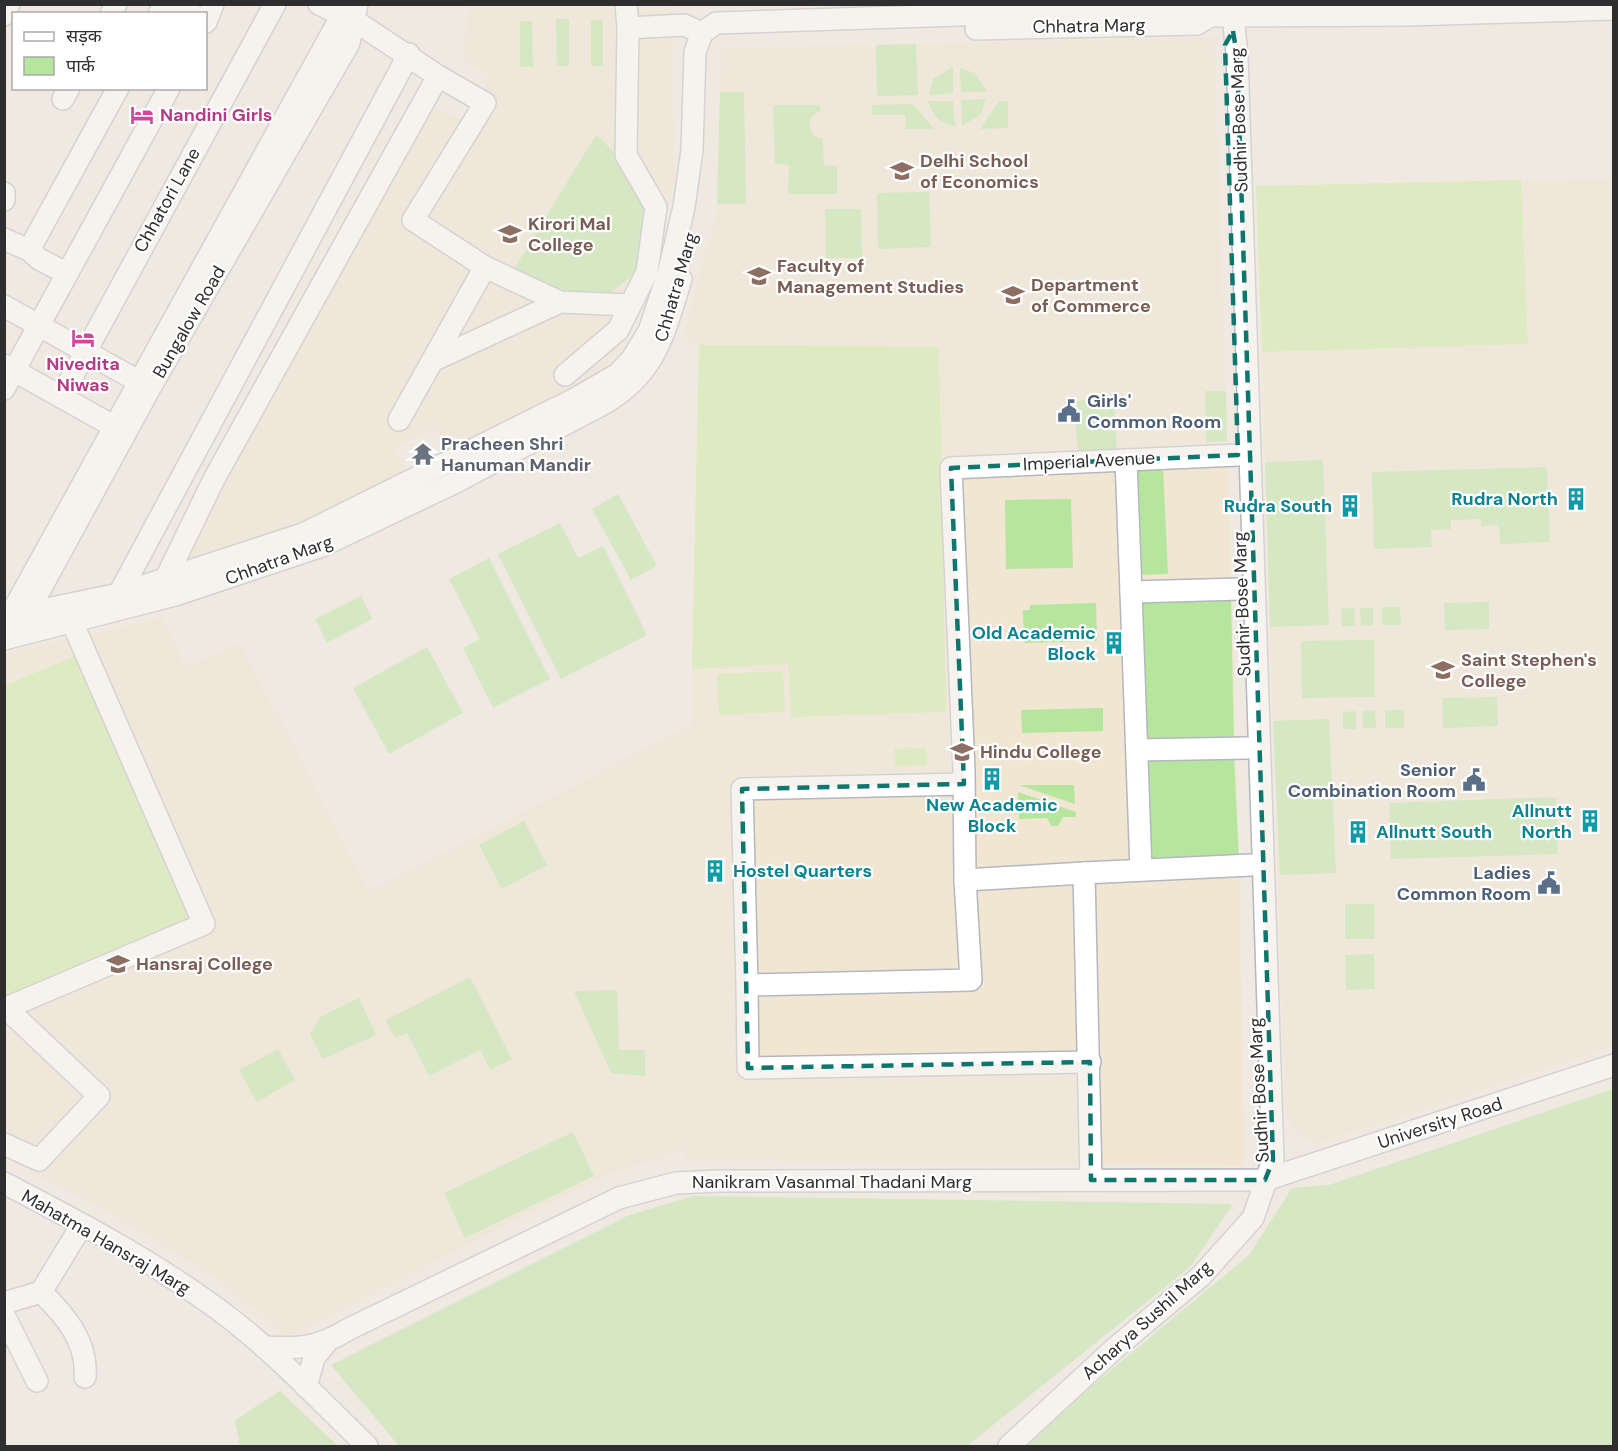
<svg xmlns="http://www.w3.org/2000/svg" width="1618" height="1451" font-family="'DM Sans','Noto Sans Devanagari',sans-serif">
<style>
.education{fill:#f0e6d1}
.green{fill:#b6e59e}
.pitch{fill:#c9ec9a}
.lines{fill:none;stroke-linecap:round;stroke-linejoin:round}
.minor-casing{stroke:#b4b7c1;stroke-width:24}
.minor{stroke:#fff;stroke-width:21}
.marked{fill:none;stroke:#0f766e;stroke-width:4.5;stroke-dasharray:12 8;stroke-linejoin:round}
.labels{text-anchor:middle;dominant-baseline:central;stroke-width:4.5;stroke-linejoin:round;paint-order:stroke}
.street-label{font-size:18px;fill:#2e2e2e;stroke:#fff}
.hotel-label{font-size:18px;font-weight:bold;fill:#b23c85;stroke:#fff;text-anchor:start}
.education-label{font-size:18px;font-weight:bold;fill:#785e54;stroke:#fff;text-anchor:start}
.service-label{font-size:18px;font-weight:bold;fill:#4e5e75;stroke:#fff;text-anchor:end}
.worship-label{font-size:18px;font-weight:bold;fill:#5b616d;stroke:#fff;text-anchor:start}
.culture-label{font-size:18px;font-weight:bold;fill:#0d838f;stroke:#fff;text-anchor:end}
</style>
<rect width="100%" height="100%" fill="#efe9e1"/>
<g class="education">
<path d="M468 5H672L675 179 651 288 628 334 600 374 447 452 434 428 395 449 407 472 283 533 174 566 429 103 464 121 489 76 462 59Z"/>
<path d="M1215 37 1239 860 1244 1166 685 1161V1150L609 1175 287 1337 221 1282 98 1206 5 1159 4 653 163 617 185 667 240 642 369 891 691 725 699 346 683 339 700 269 717 213 721 48Z"/>
<path d="M1613 178V1047L1318 1144 1294 1131 1285 1111 1256 186Z"/>
</g>
<g class="green">
<path d="M556 19H569V66H557Z"/>
<rect x="591" y="20" width="12" height="46"/>
<path d="M520 21H532L533 67H520Z"/>
<path d="M916 44 918 95 877 96 876 45Z"/>
<path d="M953 67V93L929 95 933 79Z"/>
<path d="M960 68 975 73 987 92H961Z"/>
<path d="M720 92H744L746 204H717Z"/>
<path d="M986 99 981 114 962 126 961 100Z"/>
<path d="M928 101H953L955 126C940 124 932 115 928 101Z"/>
<path d="M999 101H1008V128L980 129Z"/>
<path d="M913 104 934 129H906L905 115H872V105Z"/>
<path d="M773 105H820L821 110 812 116 809 126 814 136 823 139 824 165 837 166V194H788L789 165 775 164Z"/>
<path d="M596 135C623 159 645 187 648 225 649 239 643 257 640 271L609 293 556 294 511 274Z"/>
<path d="M929 192 931 247 878 249 877 193Z"/>
<path d="M825 209H861L862 258H826Z"/>
<path d="M1205 391H1226L1227 441 1206 442Z"/>
<path d="M1114 398 1117 448 1103 453 1078 454 1074 401Z"/>
<path d="M1323 460 1329 625 1270 627 1265 462Z"/>
<path d="M1163 467 1168 574 1138 575 1132 468Z"/>
<path d="M1547 467 1550 542 1500 544 1499 525 1481 526V519L1451 520V529L1431 530 1432 547 1374 549 1372 472Z"/>
<path d="M618 494 657 566 631 580 592 509Z"/>
<path d="M1071 499 1073 568 1006 569 1005 500Z"/>
<path d="M560 523 578 558 603 546 647 635 561 679 498 554Z"/>
<path d="M489 558 550 679 493 708 463 648 480 639 449 579Z"/>
<path d="M361 596 372 619 327 643 315 619Z"/>
<path d="M1231 596 1234 744 1149 746 1144 735 1140 598Z"/>
<path d="M1489 602V629L1445 630 1444 603Z"/>
<path d="M1096 603 1097 641 1024 643 1023 610H1030V605Z"/>
<path d="M1382 607H1400L1401 625H1382Z"/>
<path d="M1354 608 1355 626H1342L1341 609Z"/>
<path d="M1360 608H1373V625L1361 626Z"/>
<path d="M1374 640 1375 697 1302 698 1301 641Z"/>
<path d="M427 647 463 713 389 754 353 688Z"/>
<path d="M1497 697 1498 726 1443 728 1442 698Z"/>
<path d="M1103 708V731L1022 733 1021 710Z"/>
<path d="M1375 710 1376 728H1363L1362 711Z"/>
<rect x="1385" y="710" width="19" height="18"/>
<path d="M1356 711V729H1343V712Z"/>
<path d="M1329 719 1336 873 1280 875 1273 721Z"/>
<path d="M1234 757 1239 860 1149 864 1144 760Z"/>
<path d="M1019 785H1074L1075 804Z"/>
<path d="M1018 792 1076 812V817H1063L1058 826H1051L1047 818 1019 819Z"/>
<path d="M1556 797 1558 854 1391 859 1389 803Z"/>
<path d="M524 821 547 865 502 889 479 845Z"/>
<path d="M1345 904H1374L1375 939H1345Z"/>
<path d="M1374 954 1375 989 1346 990 1345 955Z"/>
<path d="M470 977 512 1059 490 1070 480 1050 429 1076 407 1033 395 1038 386 1020Z"/>
<path d="M617 990 619 1050H645V1076L611 1073 574 991Z"/>
<path d="M359 998 376 1035 323 1059 310 1034 320 1017Z"/>
<path d="M278 1049 295 1080 257 1102 239 1070Z"/>
<path d="M1613 1089V1446H1027L1074 1401 1249 1255 1292 1188 1329 1185Z"/>
<path d="M573 1132 594 1176 465 1238 444 1193Z"/>
<path d="M693 1196 1233 1204 1190 1267 967 1446H399L331 1365 627 1216Z"/>
<path d="M280 1391 338 1446H240L235 1420Z"/>
</g>
<g class="pitch">
<path d="M1521 180 1528 344 1262 352 1256 186Z"/>
<path d="M699 345 939 347 946 712 791 717 788 664 692 669Z"/>
<path d="M79 654 195 920 4 1001V686Z"/>
<path d="M783 671 785 712 719 715 717 674Z"/>
<path d="M926 748 927 765 895 766 894 749Z"/>
</g>
<g class="lines">
<g class="minor-casing">
<g id="minor">
<path d="M176 4 192 14"/>
<path d="M626 4 628 28"/>
<path d="M111 14 116 4"/>
<path d="M159 14 164 4"/>
<path d="M4 15 9 4"/>
<path d="M206 22 213 4"/>
<path d="M976 29 1197 24 1210 16"/>
<path d="M438 76 485 103 413 220 485 267 560 302 630 305"/>
<path d="M63 99 69 88"/>
<path d="M4 193V200"/>
<path d="M4 239 29 250 118 88"/>
<path d="M29 250 39 259 66 273"/>
<path d="M4 306 138 381"/>
<path d="M432 361 560 302"/>
<path d="M4 365 113 426"/>
<path d="M565 375 618 330 647 272 656 207 626 155 628 28 684 25 702 33"/>
<path d="M4 389 169 88"/>
<path d="M61 397 275 4"/>
<path d="M399 420 485 267"/>
<path d="M1126 460 1131 592"/>
<path d="M165 580 214 479 438 76 355 21 319 4"/>
<path d="M119 594 409 54"/>
<path d="M4 618 119 594 303 534 573 400 618 374 632 359 649 331 669 271 684 207 692 150 695 52 702 33 716 23 1195 7 1210 16H1218L1408 15 1614 9"/>
<path d="M23 621 150 388 349 43 357 4"/>
<path d="M5 625 342 15 343 4"/>
<path d="M4 639 175 595 322 546 456 482 605 403C657 372 664 333 681 279"/>
<path d="M1137 750 1247 748"/>
<path d="M964 784 742 789 747 985 971 980 965 880 1084 873"/>
<path d="M1141 870 1131 592 1241 589"/>
<path d="M965 880 964 771 951 468 1238 455"/>
<path d="M747 985 748 1068 1090 1062"/>
<path d="M4 1144 39 1160 99 1096 6 1008 204 924 72 622"/>
<path d="M1091 1180 1084 873 1251 865"/>
<path d="M4 1183C73 1219 142 1255 205 1300 265 1341 315 1396 367 1446"/>
<path d="M41 1292 82 1225"/>
<path d="M4 1303 41 1292C65 1315 88 1342 85 1377"/>
<path d="M4 1315 37 1381"/>
<path d="M264 1347C300 1349 318 1348 349 1329L619 1198 676 1183 719 1181 1265 1180 1614 1065"/>
<path d="M306 1387 314 1358 326 1343"/>
<path d="M1009 1446 1114 1349 1201 1276 1253 1218 1273 1160 1237 56 1232 4"/>
</g>
</g>
<use href="#minor" class="minor"/>
</g>
<path d="M0 0H1618V1451H0ZM1233 31 1237 56 1273 1160 1265 1180H1091L1090 1062 748 1068 742 789 964 784 951 468 1238 455 1225 45Z" fill="#efe9e1" fill-opacity=".55" fill-rule="evenodd"/>
<path class="marked" d="M1233 31 1237 56 1273 1160 1265 1180H1091L1090 1062 748 1068 742 789 964 784 951 468 1238 455 1225 45Z"/>
<defs>
<g id="hotel-bare" transform="scale(1.8)"><path d="M-6-4.5h1.5V1H6V5H4.5V3h-9V5H-6ZM-4 0a1.8 1.8 0 1 1 3.6 0ZM.5 0V-2.5h3Q6-2.5 6 0Z" fill="#d1479c" stroke="#fff" stroke-width="2.5" paint-order="stroke"/></g>
<g id="university-bare" transform="scale(1.8)"><path d="M0-5L7-2L0 1L-7-2ZM-4 1L0 2.5L4 1V4Q0 6-4 4Z" fill="#8d6e63" stroke="#fff" stroke-width="2.5" paint-order="stroke"/></g>
<g id="civic-bare" transform="scale(1.8)"><path d="M-.6-6.5H3V-4.5H.6V-3L4-1V1h2V6H-6V1h2V-1L-.6-3ZM-1.2 2.5V6h2.4V2.5Z" fill="#5c6f8a" stroke="#fff" stroke-width="2.5" paint-order="stroke"/></g>
<g id="temple-bare" transform="scale(1.8)"><path d="M0-6L5-2H3V0L6.5 2.5H4V6H1.5V3h-3V6H-4V2.5H-6.5L-3 0V-2H-5Z" fill="#6b7280" stroke="#fff" stroke-width="2.5" paint-order="stroke"/></g>
<g id="building-bare" transform="scale(1.8)"><path d="M-4-6H4V6H1V3H-1V6H-4ZM-2.5-4.3h1.7v1.8h-1.7ZM.8-4.3h1.7v1.8H.8ZM-2.5-1h1.7V.8h-1.7ZM.8-1h1.7V.8H.8Z" fill="#0f9aa8" stroke="#fff" stroke-width="2.5" paint-order="stroke"/></g>
</defs>
<g fill-rule="evenodd">
<use href="#hotel-bare" x="142" y="115"/>
<use href="#university-bare" x="902" y="171"/>
<use href="#university-bare" x="510" y="234"/>
<use href="#university-bare" x="759" y="276"/>
<use href="#university-bare" x="1013" y="295"/>
<use href="#hotel-bare" x="83" y="338"/>
<use href="#civic-bare" x="1069" y="411"/>
<use href="#temple-bare" x="423" y="454"/>
<use href="#building-bare" x="1576" y="499"/>
<use href="#building-bare" x="1350" y="506"/>
<use href="#building-bare" x="1114" y="643"/>
<use href="#university-bare" x="1443" y="670"/>
<use href="#university-bare" x="962" y="752"/>
<use href="#building-bare" x="992" y="779"/>
<use href="#civic-bare" x="1474" y="780"/>
<use href="#building-bare" x="1590" y="821"/>
<use href="#building-bare" x="1358" y="832"/>
<use href="#building-bare" x="715" y="871"/>
<use href="#civic-bare" x="1549" y="883"/>
<use href="#university-bare" x="118" y="964"/>
</g>
<g class="labels">
<g class="street-label">
<text transform="translate(1089 26) rotate(-1)">Chhatra Marg</text>
<text transform="translate(1239 120) rotate(-92)">Sudhir Bose Marg</text>
<text transform="translate(167 200) rotate(-61)">Chhatori Lane</text>
<text transform="translate(676 287) rotate(-74)">Chhatra Marg</text>
<text transform="translate(189 322) rotate(-60)">Bungalow Road</text>
<text transform="translate(1089 461) rotate(-3)">Imperial Avenue</text>
<text transform="translate(279 560) rotate(-20)">Chhatra Marg</text>
<text transform="translate(1242 604) rotate(-92)">Sudhir Bose Marg</text>
<text transform="translate(1259 1090) rotate(-93)">Sudhir Bose Marg</text>
<text transform="translate(1440 1123) rotate(-18)">University Road</text>
<text x="832" y="1182">Nanikram Vasanmal Thadani Marg</text>
<text transform="translate(106 1242) rotate(30)">Mahatma Hansraj Marg</text>
<text transform="translate(1147 1320) rotate(-42)">Acharya Sushil Marg</text>
</g>
<g class="hotel-label">
<text x="160" y="115">Nandini Girls</text>
<text x="83" y="364" text-anchor="middle">Nivedita<tspan x="83" dy="21">Niwas</tspan></text>
</g>
<g class="education-label">
<text x="920" y="161">Delhi School<tspan x="920" dy="21">of Economics</tspan></text>
<text x="528" y="224">Kirori Mal<tspan x="528" dy="21">College</tspan></text>
<text x="777" y="266">Faculty of<tspan x="777" dy="21">Management Studies</tspan></text>
<text x="1031" y="285">Department<tspan x="1031" dy="21">of Commerce</tspan></text>
<text x="1461" y="660">Saint Stephen's<tspan x="1461" dy="21">College</tspan></text>
<text x="980" y="752">Hindu College</text>
<text x="136" y="964">Hansraj College</text>
</g>
<g class="service-label">
<text x="1087" y="401" text-anchor="start">Girls'<tspan x="1087" dy="21">Common Room</tspan></text>
<text x="1456" y="770">Senior<tspan x="1456" dy="21">Combination Room</tspan></text>
<text x="1531" y="873">Ladies<tspan x="1531" dy="21">Common Room</tspan></text>
</g>
<g class="worship-label">
<text x="441" y="444">Pracheen Shri<tspan x="441" dy="21">Hanuman Mandir</tspan></text>
</g>
<g class="culture-label">
<text x="1558" y="499">Rudra North</text>
<text x="1332" y="506">Rudra South</text>
<text x="1096" y="633">Old Academic<tspan x="1096" dy="21">Block</tspan></text>
<text x="992" y="805" text-anchor="middle">New Academic<tspan x="992" dy="21">Block</tspan></text>
<text x="1572" y="811">Allnutt<tspan x="1572" dy="21">North</tspan></text>
<text x="1376" y="832" text-anchor="start">Allnutt South</text>
<text x="733" y="871" text-anchor="start">Hostel Quarters</text>
</g>
</g>
<rect width="1618" height="1451" fill="none" stroke="#2e2e2e" stroke-width="12"/>
<rect x="12" y="12" width="195" height="78" fill="#ffffff" stroke="#ababab" stroke-width="1.5"/>
<rect x="24" y="32" width="30" height="9" fill="#ffffff" stroke="#ababab" stroke-width="1.5"/>
<text x="66" y="42" font-size="18" fill="#2e2e2e">सड़क</text>
<rect x="24" y="57" width="30" height="18" fill="#b6e59e" stroke="#ababab" stroke-width="1.5"/>
<text x="66" y="72" font-size="18" fill="#2e2e2e">पार्क</text>
</svg>
